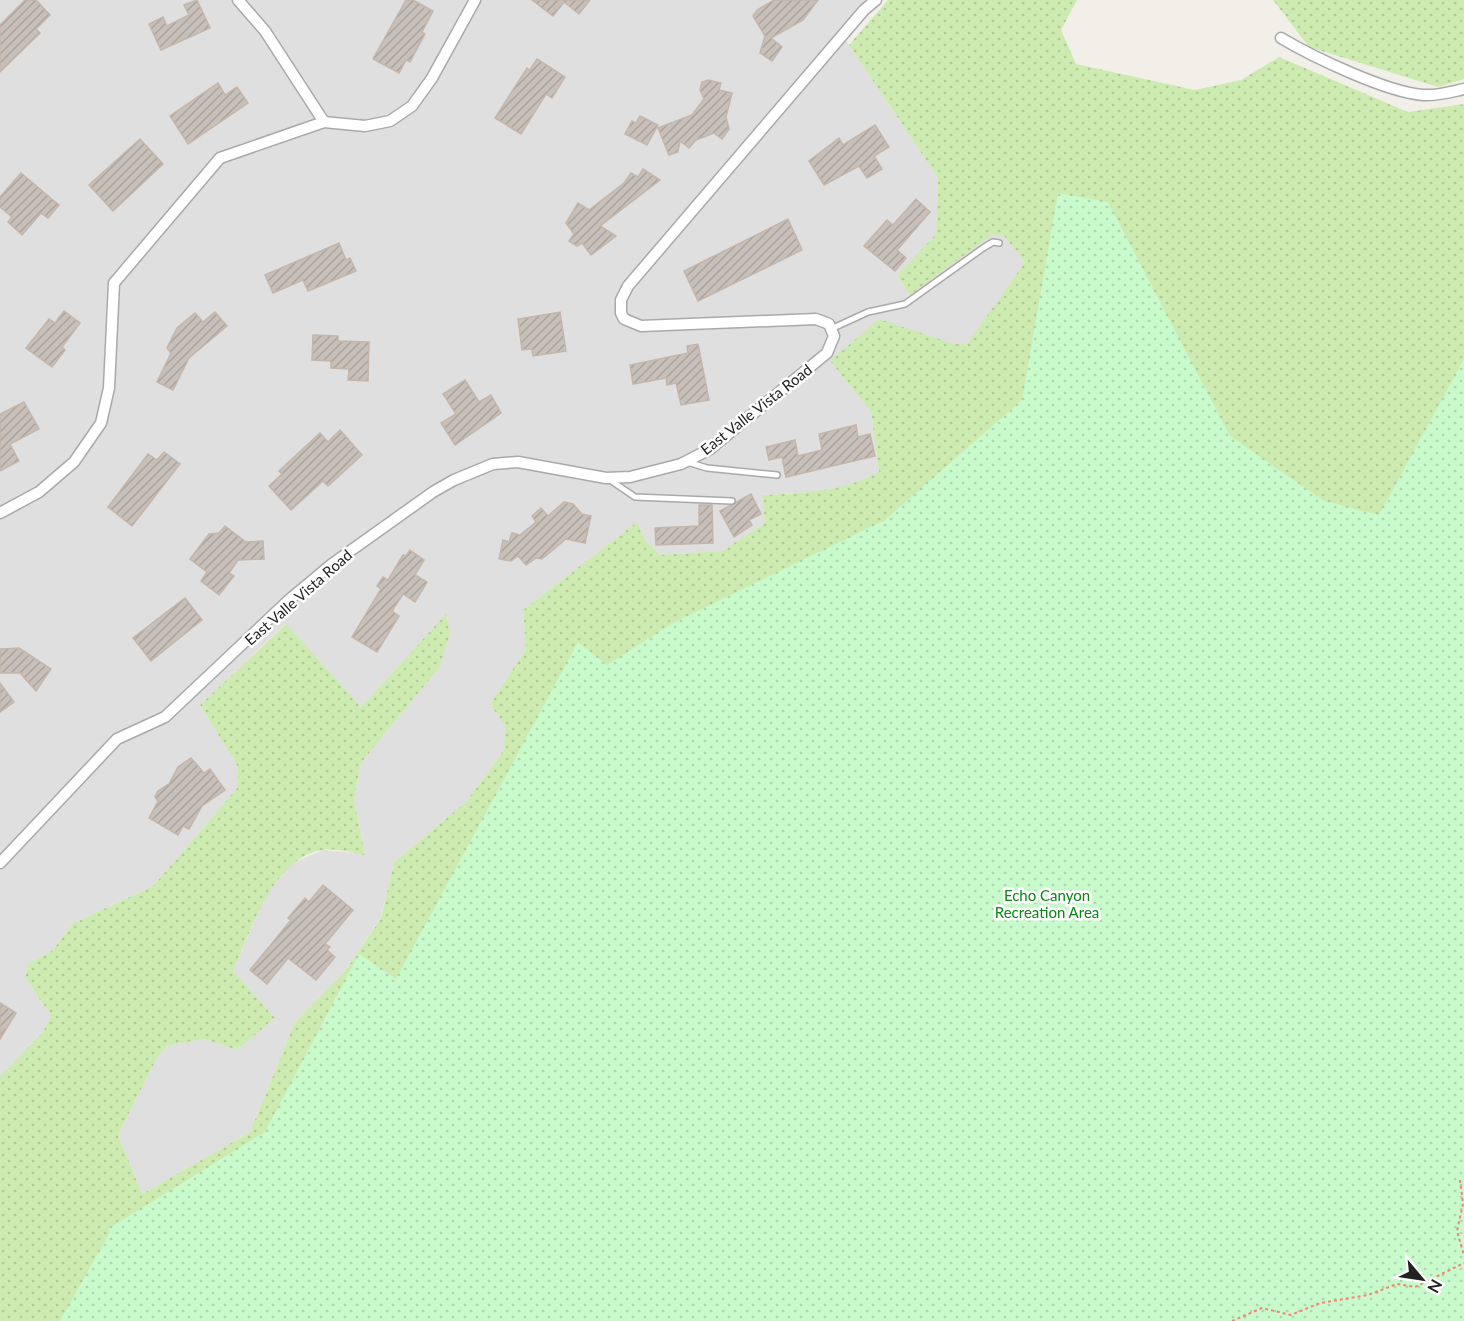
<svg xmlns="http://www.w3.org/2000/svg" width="1464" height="1321" font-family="Lato,sans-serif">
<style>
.residential{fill:#e0dfdf}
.grass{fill:url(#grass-dots)}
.park{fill:url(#park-dots)}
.building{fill:url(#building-hatch);stroke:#c4b6ab;stroke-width:1.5}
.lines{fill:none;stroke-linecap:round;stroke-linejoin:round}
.lane-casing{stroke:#a9a9a9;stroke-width:8}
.street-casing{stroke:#a9a9a9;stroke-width:13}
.path{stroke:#fa8072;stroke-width:2;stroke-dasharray:3 3;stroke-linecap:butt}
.lane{stroke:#fff;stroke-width:5}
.street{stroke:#fff;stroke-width:10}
.labels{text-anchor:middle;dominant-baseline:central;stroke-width:5;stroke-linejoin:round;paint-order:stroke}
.street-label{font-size:15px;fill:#222;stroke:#fff}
.park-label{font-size:15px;fill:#0c8416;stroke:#fff}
</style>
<defs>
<pattern id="grass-dots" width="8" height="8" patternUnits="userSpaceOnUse" patternTransform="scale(1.5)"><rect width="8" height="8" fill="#cdebb0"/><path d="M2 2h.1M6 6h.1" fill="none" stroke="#b0c997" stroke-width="1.8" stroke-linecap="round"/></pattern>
<pattern id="park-dots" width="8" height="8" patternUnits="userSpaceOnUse" patternTransform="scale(1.5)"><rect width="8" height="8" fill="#c8facc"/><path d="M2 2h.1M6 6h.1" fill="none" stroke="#acd6af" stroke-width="1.8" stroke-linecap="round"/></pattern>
<pattern id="building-hatch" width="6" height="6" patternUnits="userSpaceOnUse" patternTransform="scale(1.5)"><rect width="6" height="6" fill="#c7bfb8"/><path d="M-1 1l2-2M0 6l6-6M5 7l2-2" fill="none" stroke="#aba49e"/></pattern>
</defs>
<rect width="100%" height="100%" fill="#f2efe9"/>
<path class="residential" d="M0 0H866L839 30 938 178 936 234 897 277 910 294 993 234 1004 236 1025 262 968 344 830 361 871 412 879 472 857 484 831 491 762 495 765 523 722 551 660 555 645 540 637 522 523 610 526 649 490 704 505 726 504 750 466 802 394 862 381 917 346 970 295 1022 250 1132 142 1194 118 1135 157 1058 167 1046 204 1039 237 1050 274 1019 233 971 265 897 291 864 323 850 365 854 354 800 361 763 439 668 446 615 361 707 285 624 200 705 238 767V787L153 886 72 924 53 950 28 964 25 977 51 1016 43 1032 0 1076Z"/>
<g class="grass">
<path d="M888 0H1077L1061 30 1076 64 1195 90 1241 80 1279 57 1408 112 1464 104V1252L1196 1321H0V1076L43 1032 51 1016 25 977 28 964 53 950 72 924 153 886 238 787V767L200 705 286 624 361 707 446 614 450 634 439 668 361 763 354 800 365 855C352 853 336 848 323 850 274 856 250 933 233 971L275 1018 237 1050 204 1039 167 1046 157 1058 118 1135 142 1194 250 1132 295 1022 346 970 381 918 394 862 466 802 504 750 505 726 490 704 526 649 523 610 637 522 645 540 660 555 722 551 765 523 762 495C804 493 841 492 879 472L871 412 830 361 879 319 954 344H967L1025 262 1004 236 993 234 910 295 897 276 936 234 938 178 849 45Z"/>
<path d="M1273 0H1464V79L1438 87 1309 47Z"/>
</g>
<path class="park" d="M1058 193 1108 202 1230 436 1324 501 1379 515 1464 359V1321H60L110 1232 108 1229 265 1132 359 954 396 979 578 642 607 665 671 624 885 520 1022 400Z"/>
<g class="building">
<path d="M25 0H36L50 15 36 29 40 33 0 72V25Z"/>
<path d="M197 0 210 28 161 50 149 24 163 17 167 26 189 15 184 5Z"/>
<path d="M406 0H413L433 11 422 32 425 34 410 62 406 60 399 73 373 59Z"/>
<path d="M532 0H590L579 14 564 2 553 16Z"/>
<path d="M774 0H818L803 20 771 38 782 47 772 61 760 53 765 36 753 16 757 10Z"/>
<path d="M537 59 565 77 552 98 546 94 521 134 495 118 527 68 530 70Z"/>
<path d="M708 80 721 83 719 90 732 93 726 117 729 129 722 139 714 133 696 140 689 148 680 141 678 152 669 155 658 128 692 115 704 99 700 90 702 82Z"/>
<path d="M218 83 225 95 237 87 248 103 188 144 170 116Z"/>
<path d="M640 116 658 125 647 145 625 134 632 121 636 123Z"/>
<path d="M875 125 889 147 874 156 882 169 867 178 859 166 824 185 809 161 839 138 843 145Z"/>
<path d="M140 139 163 164 113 211 89 185Z"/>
<path d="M643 169 660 180 600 226 616 236 591 255 582 243 577 246 569 241 574 234 566 223 578 203 589 210 624 183 631 173 638 177Z"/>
<path d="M21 173 59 205 48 218 41 213 22 235 8 222 12 217 0 207V197Z"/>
<path d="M916 199 930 212 897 250 906 258 895 271 864 246 887 220 893 225Z"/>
<path d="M788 219 802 250 698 301 684 271Z"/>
<path d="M339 243 346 260 350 258 356 271 308 291 303 280 273 293 265 275Z"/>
<path d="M64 311 80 323 62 347 65 350 52 367 26 348 49 319 55 323Z"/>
<path d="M215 312 227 326 189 358 173 390 157 382 171 353 167 348 177 328 195 313 203 322Z"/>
<path d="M560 312 566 351 533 356 532 349 522 350 518 319Z"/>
<path d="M313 335 338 336V341L369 342 368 381 348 380 349 369 331 368V361L312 360Z"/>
<path d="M698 344 709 400 681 405 676 383 667 385 666 378 633 384 630 365 688 353 687 346Z"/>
<path d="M465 380 479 402 491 395 501 413 455 445 441 423 456 414 443 394Z"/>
<path d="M24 402 39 429 10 444 19 461 0 471V414Z"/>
<path d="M856 425 858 437 870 434 875 456 786 477 782 457 769 460 766 447 795 440 798 456 822 450 819 434Z"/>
<path d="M340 430 362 455 328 486 323 481 291 510 269 486 282 474 279 471 320 433 328 442Z"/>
<path d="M164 452 180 464 132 526 108 507 148 454 157 460Z"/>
<path d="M751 494 761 514 749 520 752 525 734 537 720 511Z"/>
<path d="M564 502 573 504 582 514 591 516 585 543 566 539 542 559 536 558 526 565 518 556 511 561 499 559 503 540 509 542 512 533 520 535 536 522 532 516 541 508 548 516Z"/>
<path d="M699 505H712L713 543 656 545 655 528 699 526Z"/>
<path d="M225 526 246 542 263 541 264 559 238 560 229 573 234 576 219 595 201 581 207 572 190 559 209 534 219 533Z"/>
<path d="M410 550 424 560 415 575 427 582 415 602 403 594 392 611 399 616 377 652 352 637 381 589 377 586 383 577 388 580 403 555 406 556Z"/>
<path d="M185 598 202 620 151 661 133 638Z"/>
<path d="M19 648 51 669 36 691 20 673H0V649Z"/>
<path d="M0 683 14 702 0 712Z"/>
<path d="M191 758 204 773 210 769 225 790 202 806 189 829 183 826 178 835 149 818 158 801 155 797 158 791 169 784 178 767Z"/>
<path d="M323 885 353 910 325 944 330 947 327 950 335 957 316 980 288 958 267 984 250 970 291 920 288 918 305 898 309 902Z"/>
<path d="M0 1003 16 1013 0 1039Z"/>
</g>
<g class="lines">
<g class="lane-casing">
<g id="lane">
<path d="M831 329 868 312 905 304 983 248 993 242 999 243"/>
<path d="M687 462 707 468 777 475"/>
<path d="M610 480 635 497 732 501"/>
</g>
</g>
<g class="street-casing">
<g id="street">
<path d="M238 0 265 31 324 122"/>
<path d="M1281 38C1313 57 1386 92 1423 95 1437 96 1450 92 1464 89"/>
<path d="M0 513 39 492 74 462 101 423 109 388 114 283 220 158 324 122 365 126 390 121 412 106 432 78 475 0"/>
<path d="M0 863 117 739 165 717 290 599 332 564 433 492 454 480 493 464 518 462 606 478 630 477 681 464 710 449 827 353 834 336 829 324 816 319 641 326 624 319 621 313V300L628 286 864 10 876 0"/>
</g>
</g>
<g class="path">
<path d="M1460 1180 1463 1204 1457 1231 1464 1255"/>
<path d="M1232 1321 1262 1308 1291 1315 1320 1303 1368 1295 1397 1284 1415 1287 1464 1263"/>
</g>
<use href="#lane" class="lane"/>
<use href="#street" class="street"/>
</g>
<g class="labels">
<g class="street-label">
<text transform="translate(756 409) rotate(-38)">East Valle Vista Road</text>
<text transform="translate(298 597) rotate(-41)">East Valle Vista Road</text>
</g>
<g class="park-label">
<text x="1047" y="895">Echo Canyon<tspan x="1047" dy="17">Recreation Area</tspan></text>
</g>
</g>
<g transform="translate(1422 1279) rotate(119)" stroke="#ffffff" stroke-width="4.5" paint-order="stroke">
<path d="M0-4.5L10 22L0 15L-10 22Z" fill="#222222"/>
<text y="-9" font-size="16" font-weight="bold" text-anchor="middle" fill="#222222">N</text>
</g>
</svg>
